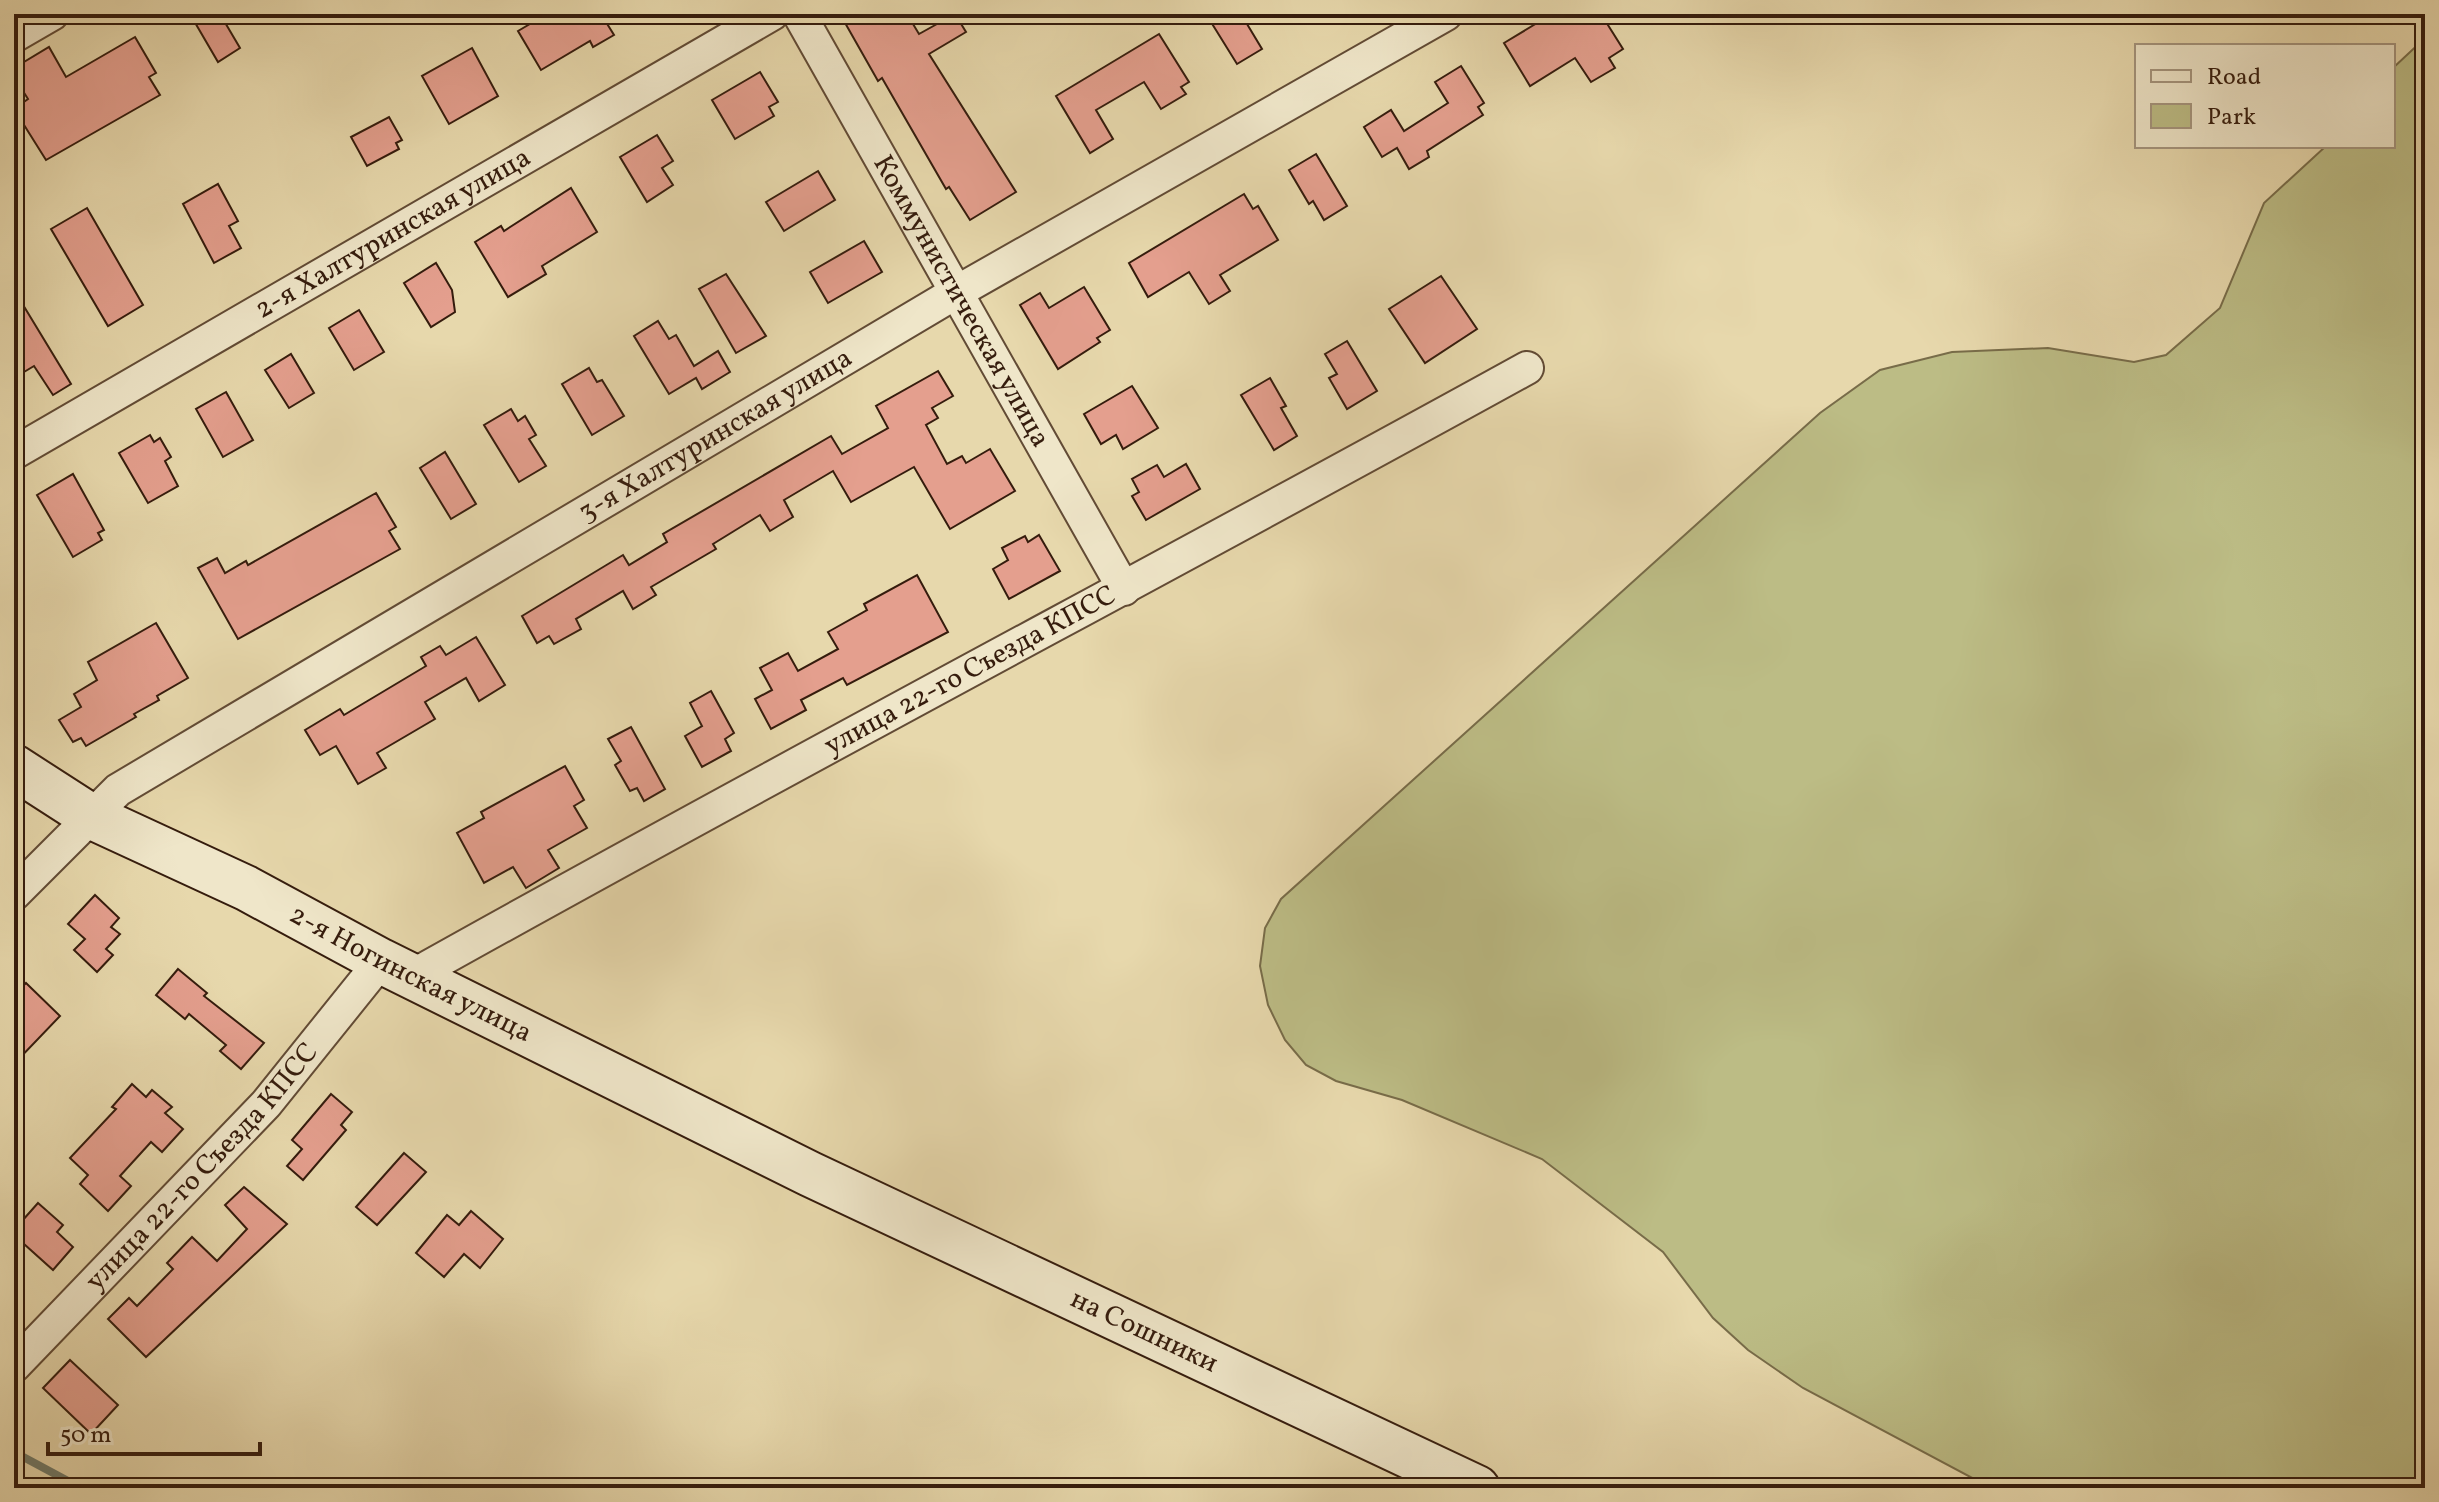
<svg xmlns="http://www.w3.org/2000/svg" width="2439" height="1502" font-family="Vollkorn,serif">
<style>
.green{fill:#bcbc85;stroke:#786c49;stroke-width:2}
.lines{fill:none;stroke-linecap:round;stroke-linejoin:round}
.stream{stroke:#707b6b;stroke-width:8}
.building{fill:#e49f8e;stroke:#351c0d;stroke-width:2}
.street-casing{stroke:#624b35;stroke-width:36}
.secondary-casing{stroke:#351c0d;stroke-width:48}
.street{stroke:#efe6c9;stroke-width:32}
.secondary{stroke:#efe6c9;stroke-width:44}
.labels{text-anchor:middle;dominant-baseline:central;stroke-width:6;stroke-linejoin:round;paint-order:stroke}
.street-label{font-size:28px;fill:#351c0d;stroke:#efe6c9}
</style>
<rect width="100%" height="100%" fill="#e7d8ac"/>
<filter id="stains"><feTurbulence type="fractalNoise" baseFrequency=".0025" numOctaves="4"/><feColorMatrix values="0 0 0 0 .2 0 0 0 0 .09 0 0 0 0 .02 0 0 0 .5 -.17"/></filter>
<radialGradient id="worn" r=".72"><stop offset=".6" stop-color="#630" stop-opacity="0"/><stop offset="1" stop-color="#630" stop-opacity=".3"/></radialGradient>
<path class="green" d="M2425 38V1488H1991L1803 1388 1748 1350 1713 1318 1663 1252 1542 1159 1402 1100 1336 1081 1306 1065 1285 1040 1268 1005 1260 966 1265 928 1281 899 1820 413 1880 370 1952 352 2048 348 2134 362 2166 355 2220 308 2264 203 2326 146H2393V68Z"/>
<g class="lines">
<path class="stream" d="M14 1452 81 1488"/>
</g>
<g class="building">
<path d="M190 14H220L240 48 218 62Z"/>
<path d="M547 14H601L614 35 593 47 590 41 541 70 518 31Z"/>
<path d="M840 14H907L919 34 955 14 966 32 929 54 1016 192 970 220 949 187 946 189 882 78 878 81Z"/>
<path d="M1206 14H1241L1262 49 1237 64Z"/>
<path d="M1552 14H1601L1623 49 1609 58 1615 68 1591 82 1575 58 1530 86 1504 43Z"/>
<path d="M1159 34 1189 82 1181 87 1186 94 1161 109 1144 82 1096 110 1113 139 1090 153 1056 96Z"/>
<path d="M135 37 156 73 149 77 160 95 46 160 14 109 28 99 14 77V68L49 47 66 77Z"/>
<path d="M472 48 498 96 449 124 422 76Z"/>
<path d="M1461 66 1484 103 1478 107 1483 115 1427 151 1429 157 1409 169 1397 148 1382 157 1364 127 1391 110 1404 131 1448 103 1435 82Z"/>
<path d="M760 72 778 102 769 107 774 116 735 139 712 100Z"/>
<path d="M389 117 402 140 396 143 399 149 367 166 351 137Z"/>
<path d="M657 135 673 161 662 168 673 185 647 202 620 157Z"/>
<path d="M1316 154 1347 206 1324 220 1313 201 1309 204 1289 170Z"/>
<path d="M818 171 835 200 784 231 766 202Z"/>
<path d="M218 184 238 221 229 226 241 248 214 263 183 204Z"/>
<path d="M571 188 597 232 542 266 546 274 508 297 475 242 501 226 504 231Z"/>
<path d="M1244 194 1253 209 1258 206 1278 240 1220 275 1230 291 1209 304 1189 272 1148 297 1129 263Z"/>
<path d="M87 208 143 305 108 326 51 229Z"/>
<path d="M864 241 882 272 828 303 810 272Z"/>
<path d="M436 263 452 290 455 312 431 327 404 283Z"/>
<path d="M726 274 766 336 736 353 699 289Z"/>
<path d="M1441 276 1477 329 1425 363 1389 309Z"/>
<path d="M1084 287 1110 330 1097 338 1100 342 1058 369 1020 305 1040 293 1049 308Z"/>
<path d="M14 290 71 384 53 395 34 366 24 372 14 356Z"/>
<path d="M359 310 384 352 354 370 329 328Z"/>
<path d="M658 321 669 339 676 335 694 366 718 351 730 372 702 389 696 378 669 394 634 336Z"/>
<path d="M1347 341 1377 391 1347 409 1329 378 1337 374 1325 354Z"/>
<path d="M291 354 314 393 289 408 265 370Z"/>
<path d="M589 368 597 382 602 380 624 416 592 435 562 384Z"/>
<path d="M938 371 953 396 932 408 938 418 926 425 947 464 962 456 966 463 990 449 1015 491 950 529 914 467 851 502 833 471 784 500 793 517 770 531 760 515 713 544 716 549 651 587 656 595 633 609 623 591 576 619 581 629 554 644 549 636 537 643 522 616 623 555 629 565 667 542 663 534 831 436 842 454 888 428 876 406Z"/>
<path d="M1270 378 1286 406 1281 408 1297 436 1274 450 1241 395Z"/>
<path d="M1132 386 1158 428 1123 449 1116 435 1101 444 1084 414Z"/>
<path d="M226 392 253 440 223 457 196 409Z"/>
<path d="M511 409 518 421 525 416 536 435 529 439 546 466 519 482 484 425Z"/>
<path d="M150 435 154 442 160 438 171 457 165 461 178 486 148 503 119 453Z"/>
<path d="M445 452 476 504 451 519 420 468Z"/>
<path d="M1186 464 1200 489 1146 520 1132 496 1139 492 1132 479 1157 465 1164 477Z"/>
<path d="M73 474 104 530 98 533 102 540 73 557 37 495Z"/>
<path d="M376 493 396 527 389 531 400 549 238 639 198 568 217 558 225 573 246 561 248 565Z"/>
<path d="M1039 535 1060 571 1009 599 993 569 1008 560 1002 548 1025 536 1028 542Z"/>
<path d="M917 575 948 632 847 685 843 678 801 700 806 710 771 729 755 699 772 690 760 668 788 653 798 671 838 649 828 632 867 610 864 604Z"/>
<path d="M156 623 188 678 157 696 159 700 134 714 136 717 86 746 81 738 73 742 59 720 81 707 74 694 97 680 88 662Z"/>
<path d="M476 637 505 685 479 701 466 678 425 702 435 719 377 753 386 768 358 784 336 746 320 755 305 730 340 709 344 715 426 666 421 657 440 646 446 655Z"/>
<path d="M711 691 734 733 725 739 731 751 702 767 685 736 702 726 690 703Z"/>
<path d="M631 727 665 789 644 801 637 788 630 791 615 765 621 761 608 739Z"/>
<path d="M565 766 584 800 574 806 587 828 548 850 559 868 526 888 513 867 484 883 457 833 484 818 481 812Z"/>
<path d="M95 895 119 918 111 927 120 934 106 949 113 955 97 972 74 950 85 939 68 924Z"/>
<path d="M178 969 207 993 204 996 264 1043 241 1069 220 1051 226 1045 189 1014 185 1019 156 995Z"/>
<path d="M26 983 60 1016 14 1064V995Z"/>
<path d="M132 1084 146 1097 152 1090 172 1107 165 1113 183 1129 162 1152 151 1142 120 1176 131 1186 108 1211 80 1184 88 1175 70 1158 116 1109 112 1107Z"/>
<path d="M331 1094 352 1112 341 1125 346 1130 303 1180 287 1166 302 1149 292 1140Z"/>
<path d="M404 1153 426 1172 377 1225 356 1207Z"/>
<path d="M244 1187 287 1224 146 1357 108 1319 129 1298 137 1306 173 1269 167 1263 192 1237 217 1261 247 1229 225 1205Z"/>
<path d="M38 1203 63 1225 57 1232 73 1247 53 1270 14 1235V1230Z"/>
<path d="M471 1211 503 1239 480 1268 464 1254 444 1277 416 1253 447 1215 459 1225Z"/>
<path d="M70 1360 118 1405 91 1434 43 1388Z"/>
</g>
<g class="lines">
<g class="street-casing">
<g id="street">
<path id="s1" d="M799 14 1124 589"/>
<path d="M14 36 52 14"/>
<path id="s2" d="M14 453 772 14"/>
<path id="s3" d="M14 894 118 790 955 293 1446 14"/>
<path id="s4" d="M414 975C783 768 1157 572 1527 368"/>
<path id="s5" d="M14 1366 266 1104 381 961"/>
</g>
</g>
<g class="secondary-casing">
<g id="secondary">
<path id="s6" d="M14 767 90 816 246 888 381 961 810 1174 1477 1488"/>
</g>
</g>
<use href="#street" class="street"/>
<use href="#secondary" class="secondary"/>
</g>
<g class="labels">
<g class="street-label">
<text stroke="none"><textPath href="#s2" startOffset="438">2-я Халтуринская улица</textPath></text>
<text stroke="none"><textPath href="#s1" startOffset="330">Коммунистическая улица</textPath></text>
<text stroke="none"><textPath href="#s3" startOffset="842">3-я Халтуринская улица</textPath></text>
<text stroke="none"><textPath href="#s4" startOffset="634">улица 22-го Съезда КПСС</textPath></text>
<text stroke="none"><textPath href="#s6" startOffset="448">2-я Ногинская улица</textPath></text>
<text stroke="none"><textPath href="#s5" startOffset="274">улица 22-го Съезда КПСС</textPath></text>
<text stroke="none"><textPath href="#s6" startOffset="1264">на Сошники</textPath></text>
</g>
</g>
<rect width="2439" height="1502" fill="none" stroke="#e7d8ac" stroke-width="48"/>
<rect x="16" y="16" width="2407" height="1470" fill="none" stroke="#351c0d" stroke-width="4"/>
<rect x="24" y="24" width="2391" height="1454" fill="none" stroke="#351c0d" stroke-width="2"/>
<rect x="2135" y="44" width="260" height="104" fill="#efe6c9" stroke="#a5957e" stroke-width="2"/>
<rect x="2151" y="70" width="40" height="12" fill="#efe6c9" stroke="#a5957e" stroke-width="2"/>
<text x="2207" y="84" font-size="24" fill="#351c0d">Road</text>
<rect x="2151" y="104" width="40" height="24" fill="#bcbc85" stroke="#a5957e" stroke-width="2"/>
<text x="2207" y="124" font-size="24" fill="#351c0d">Park</text>
<path d="M48 1442v12h212v-12" fill="none" stroke="#351c0d" stroke-width="4"/>
<text x="60" y="1442" font-size="24" fill="#351c0d" stroke="#efe6c9" stroke-width="6" paint-order="stroke">50 m</text>
<rect width="100%" height="100%" filter="url(#stains)"/>
<rect width="100%" height="100%" fill="url(#worn)"/>
</svg>
